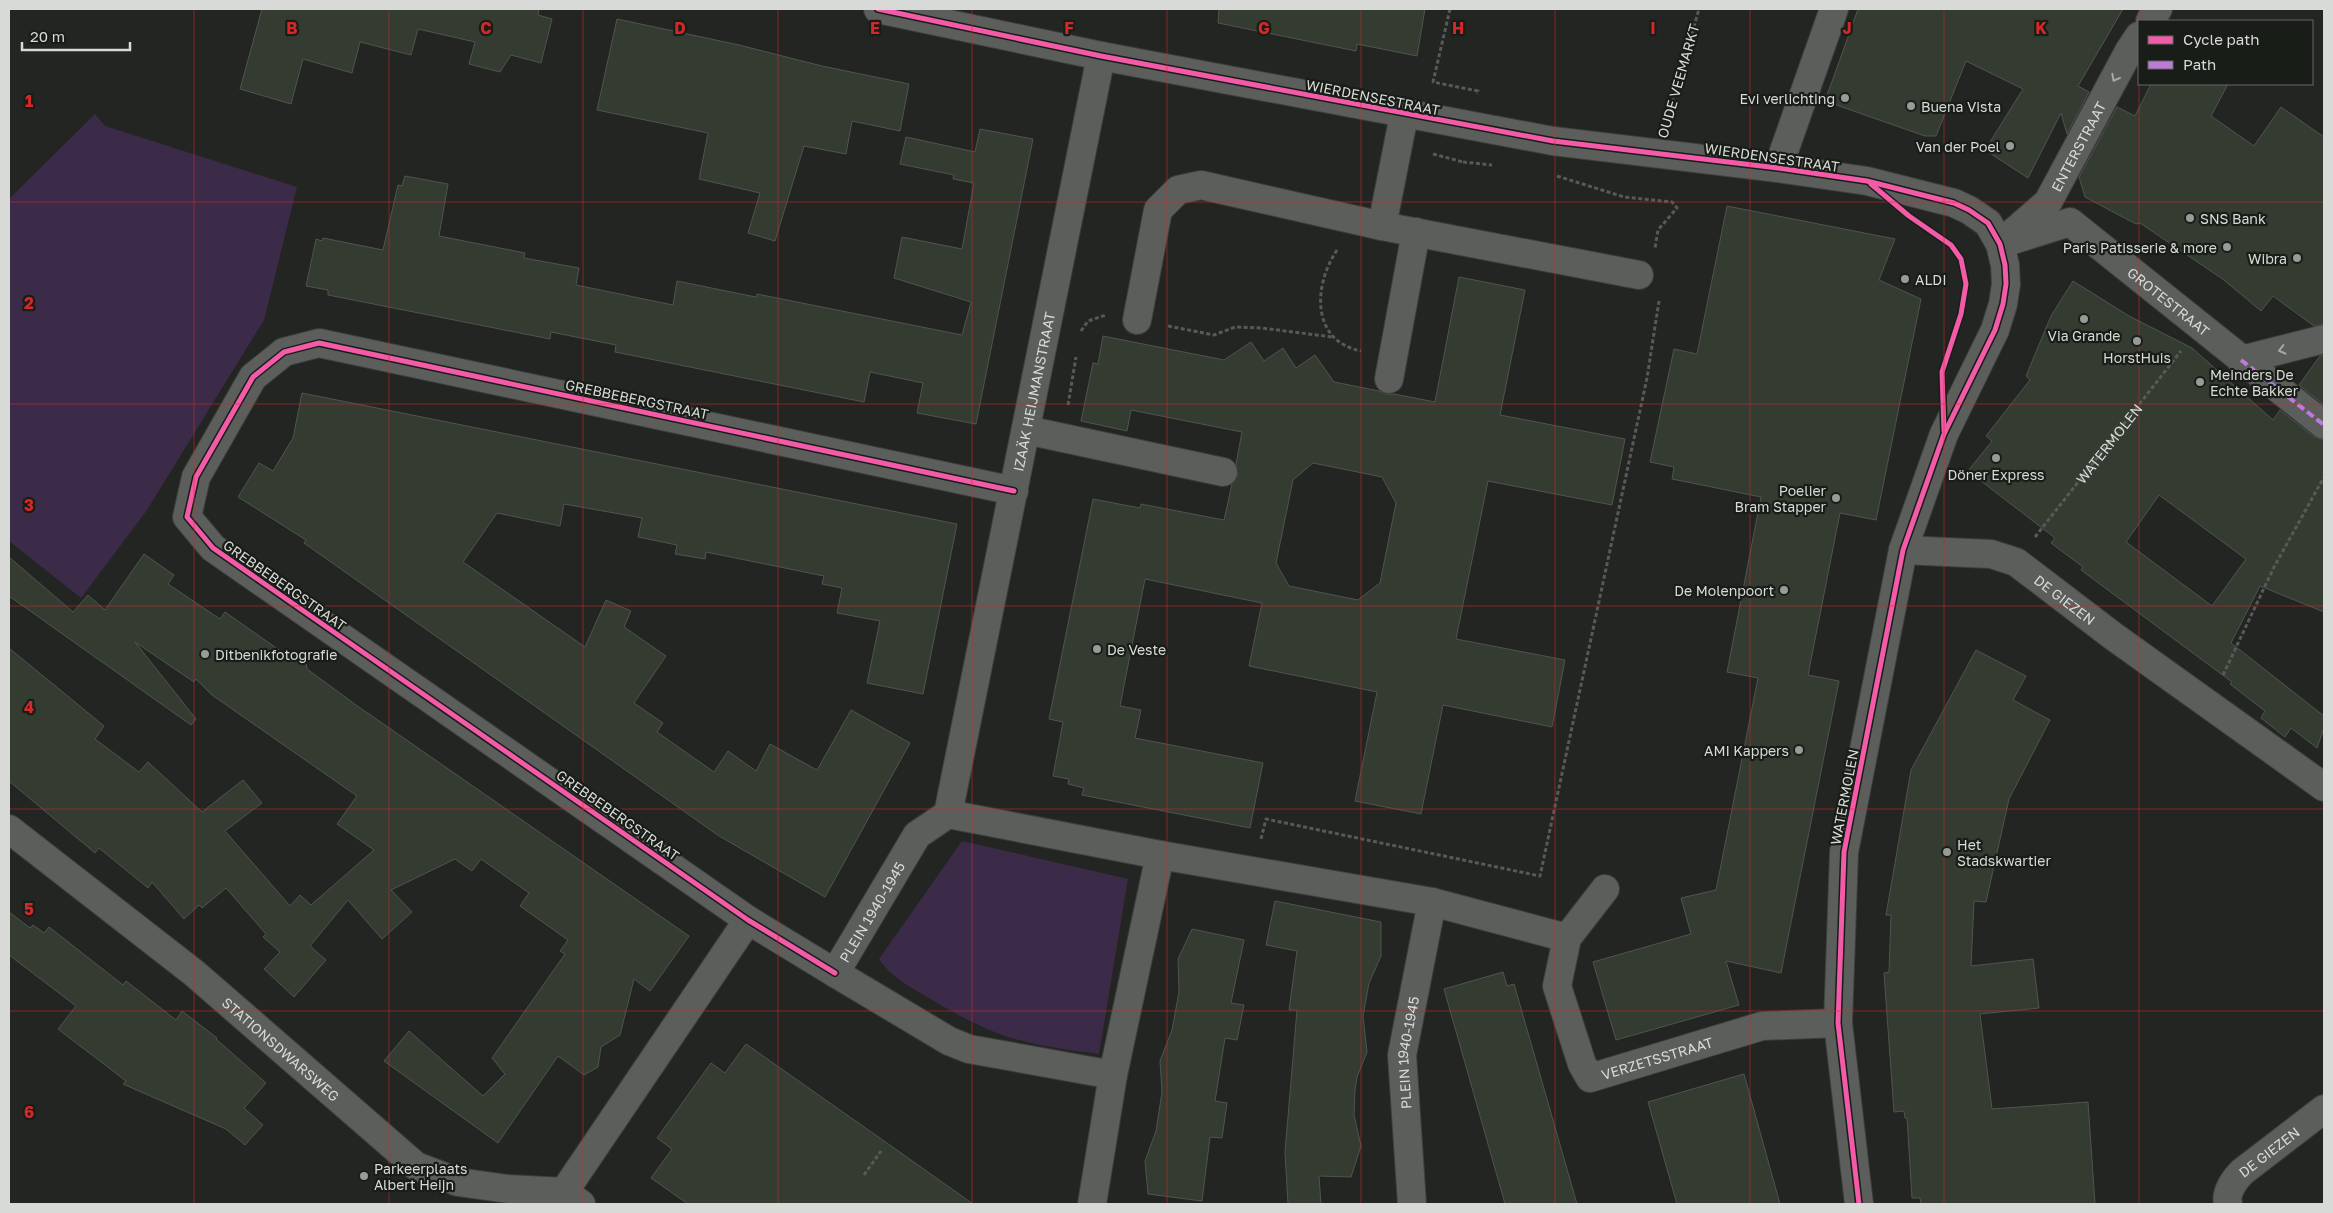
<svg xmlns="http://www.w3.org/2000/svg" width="2333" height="1213" font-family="'Golos Text',sans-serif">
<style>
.green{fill:#3c2b48}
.building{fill:#343c32;stroke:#515350;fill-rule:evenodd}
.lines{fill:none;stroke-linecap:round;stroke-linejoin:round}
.minor-casing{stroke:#3d3f3d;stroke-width:30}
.path{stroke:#585958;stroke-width:3;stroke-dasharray:4 2.5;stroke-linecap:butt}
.minor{stroke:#5c5e5c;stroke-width:28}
.quiet{stroke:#bd7bd9;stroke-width:4;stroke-dasharray:8 4;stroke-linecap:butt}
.cycleway-casing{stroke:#191d18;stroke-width:8}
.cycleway{stroke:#f35aa7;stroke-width:5}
.oneway{stroke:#a6a8a6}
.grid{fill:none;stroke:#d62828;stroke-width:1;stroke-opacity:0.55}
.poi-dot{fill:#989b98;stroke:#191d18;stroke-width:2}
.labels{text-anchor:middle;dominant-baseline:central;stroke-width:4.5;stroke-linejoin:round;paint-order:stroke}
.street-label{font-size:14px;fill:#d7dad7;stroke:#191d18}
.poi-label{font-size:14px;fill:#d7dad7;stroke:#191d18;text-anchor:start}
.grid-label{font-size:16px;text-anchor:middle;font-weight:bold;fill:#d62828;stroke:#191d18;stroke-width:4.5;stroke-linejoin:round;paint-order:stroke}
</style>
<rect width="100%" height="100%" fill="#232522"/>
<g class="green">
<path d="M95 114 105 126 297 187 264 320 147 510 81 598 9 541V199Z"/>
<path d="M962 841 1128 879 1099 1054C1068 1050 1038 1046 1008 1037 981 1028 954 1013 929 998 910 987 891 977 879 959Z"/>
</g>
<g class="building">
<path d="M262 9H539L538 15 552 19 541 63 511 55 500 72 469 64 475 42 418 29 411 55 360 42 352 73 303 59 291 104 240 89Z"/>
<path d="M1219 9H1425L1417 56 1357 44 1356 51 1218 23Z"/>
<path d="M1858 9H2123L2078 86 2089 92 2067 134 2061 113 2028 178 1985 150 2023 89 1966 61 1936 136H1925L1825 101Z"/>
<path d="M617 19 739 45 822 66 909 84 900 131 852 121 846 154 804 146 775 241 748 233 760 193 699 179 708 133 597 110Z"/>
<path d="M2151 84H2228L2211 116 2254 146 2281 107 2324 137V324L2314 326 2273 296 2261 311 2224 280 2140 223 2136 224 2085 197 2079 177 2117 107 2135 116Z"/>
<path d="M980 129 1033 139 976 424 917 413 923 383 870 372 864 402 615 352 616 345 551 332 550 339 328 295V290L306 286 316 239 322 241 323 238 383 250 398 185 402 186 405 176 448 184 439 236 525 253 524 258 579 268 576 285 673 305 677 281 756 297 757 294 962 335 971 302 894 278 902 237 962 249 974 183 953 179 954 175 900 164 906 137 975 152Z"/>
<path d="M1727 206 1895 239 1879 280 1921 299 1876 520 1840 513 1808 675 1839 681 1781 973 1726 961 1739 1005 1616 1040 1593 962 1691 934 1681 898 1716 890 1758 678 1727 672 1761 497 1672 479 1674 467 1650 462 1674 349 1697 354Z"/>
<path d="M1459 277 1525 290 1500 415 1625 439 1612 505 1488 481 1456 639 1565 660 1552 727 1443 705 1421 814 1355 801 1377 692 1249 666 1262 603 1145 579 1120 706 1141 710 1135 738 1263 763 1250 828 1082 795 1084 788 1068 784 1069 779 1053 776 1063 722 1049 719 1093 499 1140 508 1141 504 1224 520 1232 484 1238 475 1236 464 1242 432 1131 410 1127 431 1081 421 1093 363 1098 364 1103 336 1224 360 1251 342 1264 361 1283 348 1296 368 1315 355 1334 382 1379 391 1386 394H1394L1435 402ZM1313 463 1382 477 1396 503 1380 583 1358 600 1289 586 1276 563 1293 480Z"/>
<path d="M2073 281 2129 316 2192 348 2273 420 2280 410 2314 437 2324 440V612L2260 586 2231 643 2324 716V728L2317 748 2291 728 2285 737 2261 718 2265 711 2230 684 2232 682 2081 570 2083 567 2051 543 2055 538 1968 471 1992 441 1986 436 2030 380 2026 376 2051 316ZM2159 495 2246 559 2212 606 2126 542Z"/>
<path d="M2324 355V405L2299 385 2320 356Z"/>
<path d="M302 393 957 524 923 694 867 683 880 621 837 613 842 588 822 584 824 576 706 552 705 559 675 554 677 545 638 537 642 518 564 504 560 526 497 513 463 562 585 647 606 600 631 611 624 627 666 656 634 703 663 723 657 732 714 772 728 751 756 771 770 744 817 770 851 710 910 743 825 897 719 836 304 543 306 540 238 497 259 463 273 471 293 438Z"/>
<path d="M144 554 174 575 168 584 220 619 225 612 292 659 305 656 307 669 356 705 689 936 650 991 634 979 620 1035 601 1047 598 1067 584 1075 558 1056 498 1143 384 1061 409 1031 483 1096 505 1074 492 1058 565 954 560 951 568 940 520 906 529 893 481 859 472 871 455 859 391 890 412 912 382 939 348 900 310 946 326 960 294 997 264 969 280 952 263 937 266 934 226 888 202 908 199 905 184 919 152 882 148 888 99 848 95 853 9 781V648L104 726 95 739 139 772 148 762 202 812 243 780 262 803 225 831 290 906 300 895 311 905 374 850 337 824 357 796 212 695 196 679 194 682 135 642 196 719 191 725 9 596V557L73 612 88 595 105 610Z"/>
<path d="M1976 650 2026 676 2013 700 2050 720 2009 799 1986 902 1974 901 1971 966 2033 959 2039 1008 1980 1014 1992 1109 2088 1102 2095 1204H1921L1920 1198H1912L1907 1118H1905L1904 1111 1894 1112 1884 973 1889 972 1891 915H1886L1911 770Z"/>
<path d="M1275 901 1381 922V956L1369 983 1363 1016 1367 1052 1357 1077 1355 1090 1354 1115 1361 1146 1351 1177 1319 1176 1321 1204H1288L1285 1152 1297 1010H1289L1297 951 1266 945Z"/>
<path d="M9 912 30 928 33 925 44 933 49 927 123 985 126 981 176 1020 182 1011 217 1038 216 1039 266 1083 244 1108 263 1125 245 1145 226 1129 123 1084 126 1081 58 1029 76 1006 9 955Z"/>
<path d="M1192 929 1244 940 1231 1003 1244 1005 1237 1040 1225 1038 1215 1101 1227 1103 1222 1138 1210 1137 1202 1201 1148 1194 1145 1161 1156 1131 1162 1092 1160 1061 1172 1030 1179 992 1178 959Z"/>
<path d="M1503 972 1507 986 1514 984 1577 1204H1505L1444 989Z"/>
<path d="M746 1044 894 1148 973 1204H688L651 1178 672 1149 657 1138 711 1063 725 1073Z"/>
<path d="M1744 1074 1780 1204H1677L1648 1102Z"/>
</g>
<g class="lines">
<g class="minor-casing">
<g id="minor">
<path d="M878 9 1101 56 1553 141 1778 168 1867 181 1954 203 1969 210 1988 223 2000 244 2005 265 2006 284 2003 304 1995 330 1944 434 1903 550 1844 852 1838 1023 1859 1204"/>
<path d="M2150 21 2158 9"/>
<path d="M1778 168 1834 9"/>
<path d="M1382 226 1404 115"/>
<path id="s2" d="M2009 236 2048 202 2129 51 2139 36"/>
<path id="s3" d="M2000 244 2070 222 2324 425"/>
<path d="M1137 320 1158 210 1178 190 1201 185 1382 226 1639 275"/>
<path d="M2241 360 2324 339"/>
<path d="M1389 379 1416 232"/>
<path d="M1026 430 1223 472"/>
<path id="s4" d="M1903 550 1991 554 2016 562 2113 636 2324 787"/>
<path id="s5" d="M948 814 1101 56"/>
<path id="s6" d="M9 829 194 973 416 1166 458 1182 508 1189 564 1192 581 1204"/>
<path id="s7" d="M1605 889 1567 938 1557 986 1582 1064 1590 1078 1762 1026 1838 1023"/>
<path d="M835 973 748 920 213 548 187 517 196 477 253 377 284 352 319 343 1014 491"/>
<path id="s8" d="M1113 1075 969 1049 949 1041 835 973 917 835 948 814 1160 855 1432 902 1567 938"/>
<path d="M564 1192 748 920"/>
<path d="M1092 1204 1113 1075 1160 855"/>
<path id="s9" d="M1412 1204 1402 1055 1432 902"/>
<path id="s10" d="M2228 1204C2225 1193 2234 1180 2242 1172L2324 1109"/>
</g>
</g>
<g class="path">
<path d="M1450 9 1433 82 1478 91 1477 94"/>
<path d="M1667 121 1699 9"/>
<path d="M1433 154 1463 162"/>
<path d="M1463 162 1492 165"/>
<path d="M1557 176 1624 197 1672 202 1677 208 1658 230 1655 248"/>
<path d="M1337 250C1313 286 1311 341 1361 351"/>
<path d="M1168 326 1214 335 1235 327 1262 328 1332 337"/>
<path d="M1081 331 1088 321 1106 315"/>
<path d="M1068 405 1076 357"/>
<path id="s1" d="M2035 537 2181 351"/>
<path d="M2223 675 2274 567 2324 477"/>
<path d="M1261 839 1266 819 1540 876 1647 378 1659 301"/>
<path d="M864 1175 881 1151"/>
</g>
<use href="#minor" class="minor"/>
<path class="quiet" d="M2241 360 2324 425"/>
<g class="cycleway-casing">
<g id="cycleway">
<path d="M878 9 1101 56 1553 141 1778 168 1867 181 1954 203 1969 210 1988 223 2000 244 2005 265 2006 284 2003 304 1995 330 1944 434 1903 550 1844 852 1838 1023 1859 1204"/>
<path d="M1871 184 1909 216 1951 245 1961 259 1966 284 1961 314 1942 372 1944 431"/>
<path d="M835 973 748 920 213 548 187 517 196 477 253 377 284 352 319 343 1014 491"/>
</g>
</g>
<use href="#cycleway" class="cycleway"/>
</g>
<defs><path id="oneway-chevron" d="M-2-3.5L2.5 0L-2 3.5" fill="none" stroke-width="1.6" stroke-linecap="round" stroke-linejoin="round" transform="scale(1.25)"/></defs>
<g class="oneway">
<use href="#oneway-chevron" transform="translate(2115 78) rotate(118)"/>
<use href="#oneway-chevron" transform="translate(2282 350) rotate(166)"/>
</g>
<path class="grid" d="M194 9V1204M389 9V1204M583 9V1204M778 9V1204M972 9V1204M1167 9V1204M1361 9V1204M1555 9V1204M1750 9V1204M1944 9V1204M2139 9V1204M9 202H2324M9 404H2324M9 606H2324M9 809H2324M9 1011H2324"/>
<g class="poi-dot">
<circle cx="1845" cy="98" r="5"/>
<circle cx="1911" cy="106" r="5"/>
<circle cx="2010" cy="146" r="5"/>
<circle cx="2190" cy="218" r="5"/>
<circle cx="2227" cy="247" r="5"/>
<circle cx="2297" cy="258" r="5"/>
<circle cx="1905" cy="279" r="5"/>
<circle cx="2084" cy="319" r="5"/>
<circle cx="2137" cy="341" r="5"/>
<circle cx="2200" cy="382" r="5"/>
<circle cx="1996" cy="458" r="5"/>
<circle cx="1836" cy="498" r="5"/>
<circle cx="1784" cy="590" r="5"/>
<circle cx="1097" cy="649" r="5"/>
<circle cx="205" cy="654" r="5"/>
<circle cx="1799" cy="750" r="5"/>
<circle cx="1947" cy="852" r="5"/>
<circle cx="364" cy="1176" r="5"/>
</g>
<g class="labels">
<g class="street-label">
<text transform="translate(1678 81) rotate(-74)">OUDE VEEMARKT</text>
<text transform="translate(1373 97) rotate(11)">WIERDENSESTRAAT</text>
<text stroke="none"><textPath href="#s2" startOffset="115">ENTERSTRAAT</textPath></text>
<text transform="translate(1772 157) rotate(8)">WIERDENSESTRAAT</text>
<text stroke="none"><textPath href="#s3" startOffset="200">GROTESTRAAT</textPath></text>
<text stroke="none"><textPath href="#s5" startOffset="431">IZAÄK HEIJMANSTRAAT</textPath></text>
<text transform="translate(637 399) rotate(12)">GREBBEBERGSTRAAT</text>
<text stroke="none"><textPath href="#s1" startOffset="119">WATERMOLEN</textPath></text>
<text transform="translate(285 585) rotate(35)">GREBBEBERGSTRAAT</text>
<text stroke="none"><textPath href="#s4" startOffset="176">DE GIEZEN</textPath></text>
<text transform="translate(1844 797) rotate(-79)">WATERMOLEN</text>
<text transform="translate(618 815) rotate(35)">GREBBEBERGSTRAAT</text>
<text stroke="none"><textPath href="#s8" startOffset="372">PLEIN 1940-1945</textPath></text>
<text stroke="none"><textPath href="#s6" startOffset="350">STATIONSDWARSWEG</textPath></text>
<text stroke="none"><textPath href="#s9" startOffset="152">PLEIN 1940-1945</textPath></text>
<text stroke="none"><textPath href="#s7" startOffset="279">VERZETSSTRAAT</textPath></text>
<text stroke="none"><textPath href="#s10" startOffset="70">DE GIEZEN</textPath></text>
</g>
<g class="poi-label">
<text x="1835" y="98" text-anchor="end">Evi verlichting</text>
<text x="1921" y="106">Buena Vista</text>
<text x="2000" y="146" text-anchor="end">Van der Poel</text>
<text x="2200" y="218">SNS Bank</text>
<text x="2217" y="247" text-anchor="end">Paris Patisserie &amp; more</text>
<text x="2287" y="258" text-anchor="end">Wibra</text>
<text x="1915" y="279">ALDI</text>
<text x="2084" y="335" text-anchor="middle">Via Grande</text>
<text x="2137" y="357" text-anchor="middle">HorstHuis</text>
<text x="2210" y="374">Meinders De<tspan x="2210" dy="16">Echte Bakker</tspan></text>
<text x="1996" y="474" text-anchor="middle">Döner Express</text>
<text x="1826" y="490" text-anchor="end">Poelier<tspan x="1826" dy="16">Bram Stapper</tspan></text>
<text x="1774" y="590" text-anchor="end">De Molenpoort</text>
<text x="1107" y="649">De Veste</text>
<text x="215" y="654">Ditbenikfotografie</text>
<text x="1789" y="750" text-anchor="end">AMI Kappers</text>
<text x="1957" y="844">Het<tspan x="1957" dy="16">Stadskwartier</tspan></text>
<text x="374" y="1168">Parkeerplaats<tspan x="374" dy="16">Albert Heijn</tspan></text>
</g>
</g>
<g class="grid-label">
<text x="292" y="34">B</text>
<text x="486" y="34">C</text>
<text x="680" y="34">D</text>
<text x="875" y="34">E</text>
<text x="1069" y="34">F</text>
<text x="1264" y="34">G</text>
<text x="1458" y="34">H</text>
<text x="1653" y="34">I</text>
<text x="1847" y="34">J</text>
<text x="2041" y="34">K</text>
<text x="29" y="107">1</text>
<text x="29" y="309">2</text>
<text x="29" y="511">3</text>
<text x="29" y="713">4</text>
<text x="29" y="915">5</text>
<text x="29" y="1118">6</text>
</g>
<rect width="2333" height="1213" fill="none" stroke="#d7dad7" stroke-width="20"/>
<rect x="2138" y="20" width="175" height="65" fill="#191d18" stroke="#656964"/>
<rect x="2148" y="36" width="25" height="8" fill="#f35aa7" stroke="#656964"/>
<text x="2183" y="45" font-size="15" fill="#d7dad7">Cycle path</text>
<rect x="2148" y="61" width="25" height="8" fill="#bd7bd9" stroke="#656964"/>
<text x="2183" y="70" font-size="15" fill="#d7dad7">Path</text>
<path d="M22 42v8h108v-8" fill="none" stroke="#d7dad7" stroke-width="2.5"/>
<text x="30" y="42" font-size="15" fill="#d7dad7" stroke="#191d18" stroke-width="4" paint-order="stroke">20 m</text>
</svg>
